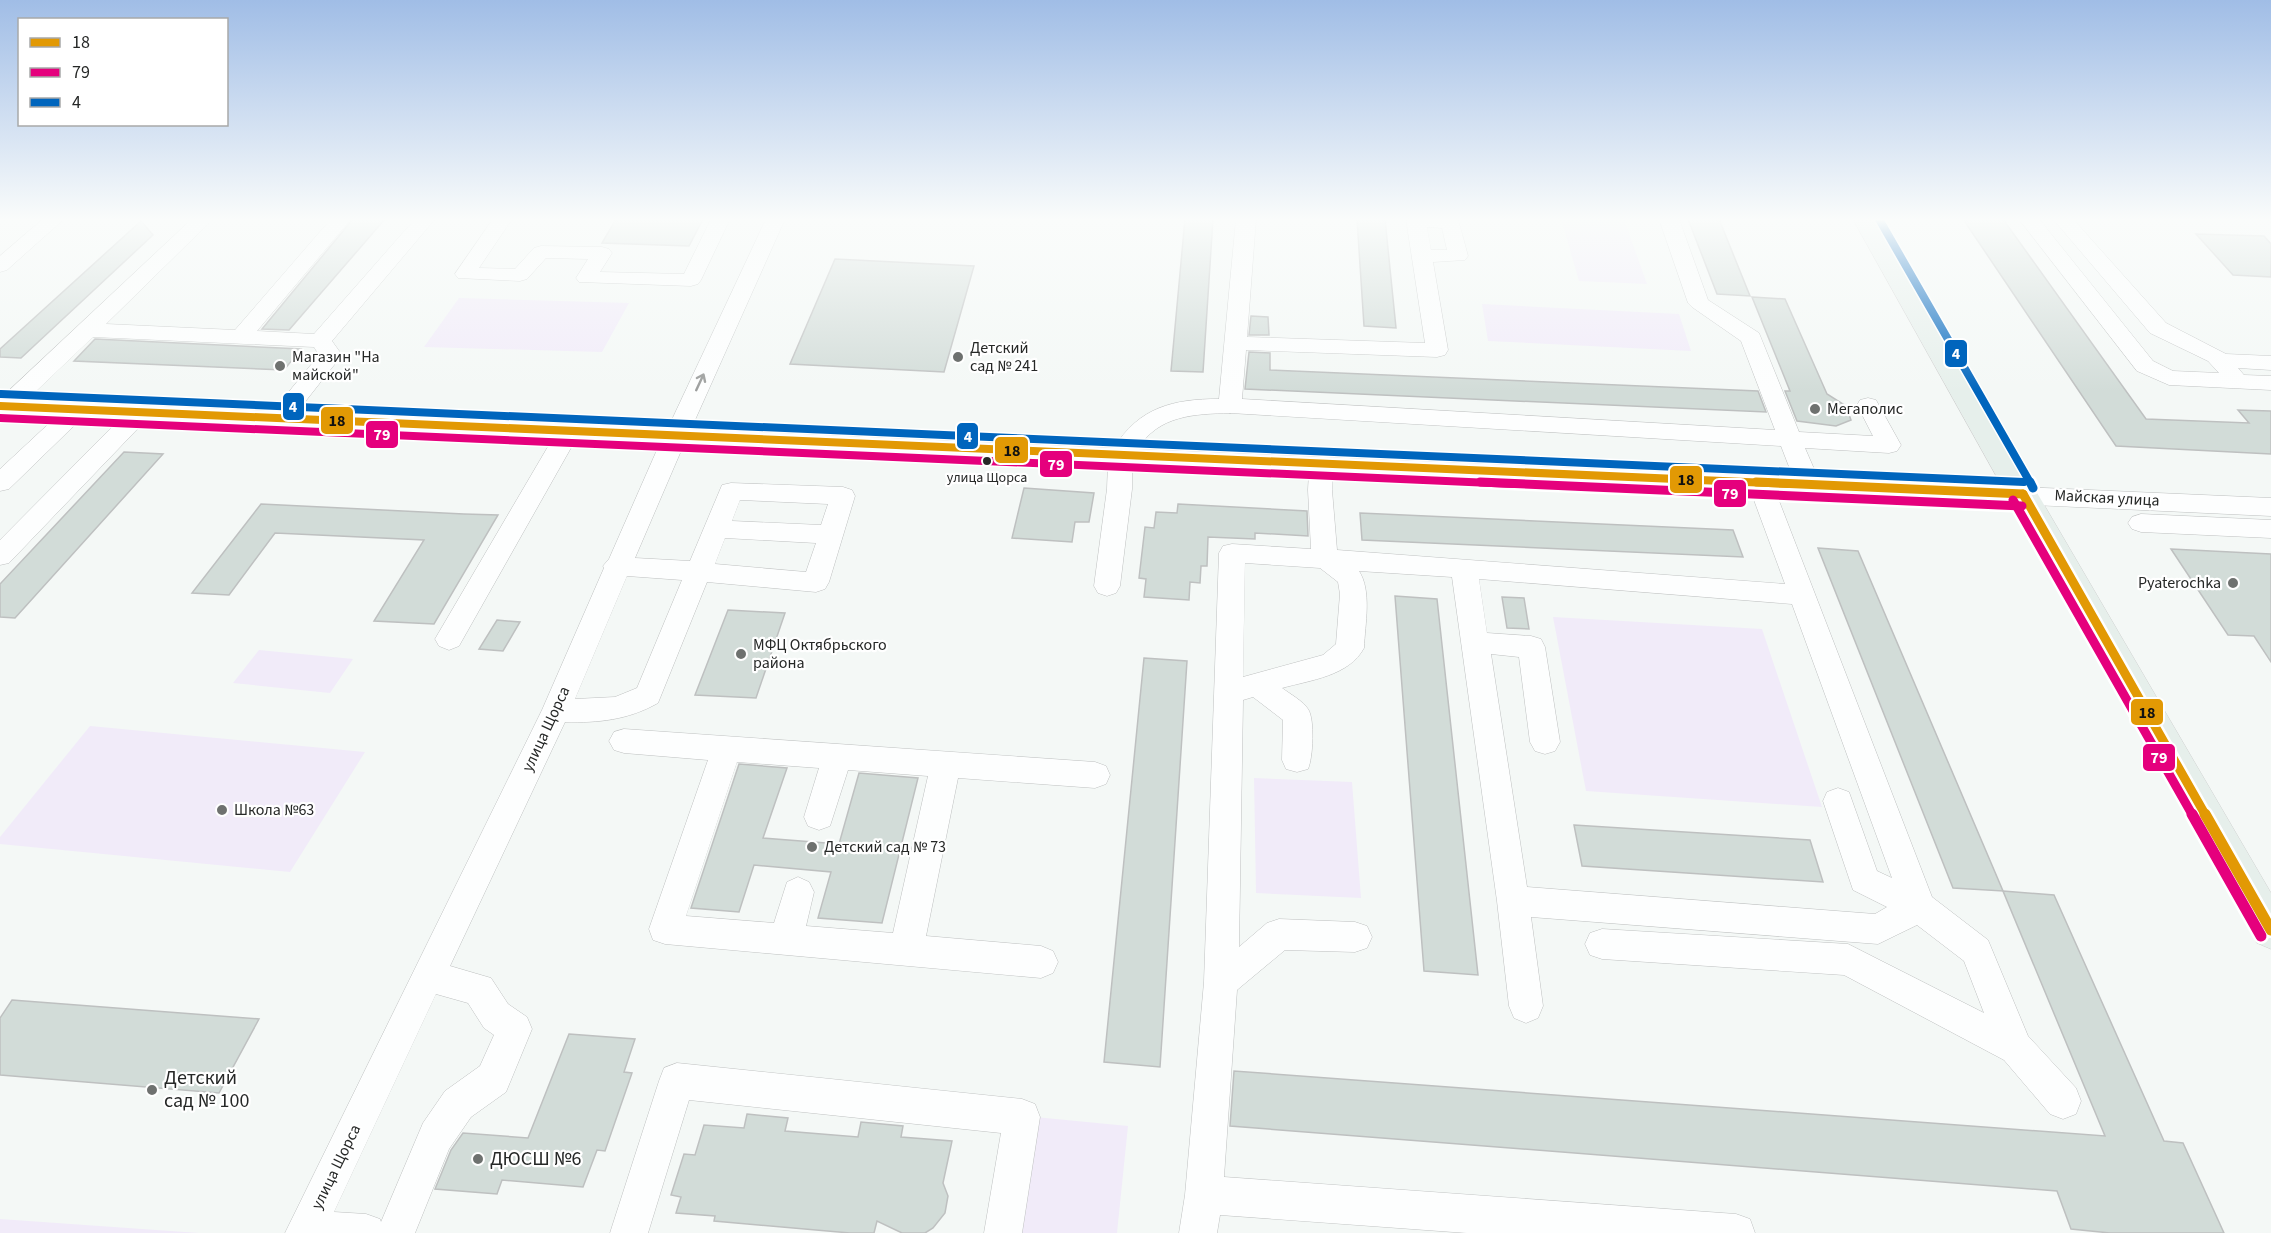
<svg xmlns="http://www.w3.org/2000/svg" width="2271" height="1233" font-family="'Source Sans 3',sans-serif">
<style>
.green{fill:#f1ebf9}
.building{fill:#d2dcd8;stroke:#bec0c0;stroke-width:1.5}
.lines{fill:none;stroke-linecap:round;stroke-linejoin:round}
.minor-casing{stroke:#bec0c0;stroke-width:1}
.major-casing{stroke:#d0d2d1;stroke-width:1}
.minor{fill:#fdfefe;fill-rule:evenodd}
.major{fill:#e6efeb;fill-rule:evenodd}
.bus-1-far2-casing{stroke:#fff;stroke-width:11}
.bus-1-far1-casing{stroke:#fff;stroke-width:14}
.bus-1-casing{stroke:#fff;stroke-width:16}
.bus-2-far2-casing{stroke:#fff;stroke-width:11}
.bus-2-far1-casing{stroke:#fff;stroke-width:14}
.bus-2-casing{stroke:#fff;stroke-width:16}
.bus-3-far1-casing{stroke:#fff;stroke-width:11}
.bus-3-casing{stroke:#fff;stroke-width:14}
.bus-1-far2{stroke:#e29904;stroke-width:8}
.bus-1-far1{stroke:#e29904;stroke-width:9}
.bus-1{stroke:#e29904;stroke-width:11}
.bus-2-far2{stroke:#e5007d;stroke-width:8}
.bus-2-far1{stroke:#e5007d;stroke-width:9}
.bus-2{stroke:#e5007d;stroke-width:11}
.bus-3-far1{stroke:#0065bd;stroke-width:8}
.bus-3{stroke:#0065bd;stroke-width:9}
.oneway{stroke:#9c9e9d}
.poi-dot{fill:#6e716f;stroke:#fff;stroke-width:2}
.bus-dot{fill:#262827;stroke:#fff;stroke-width:2}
.labels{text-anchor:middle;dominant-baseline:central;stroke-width:4.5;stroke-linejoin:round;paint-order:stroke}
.bus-label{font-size:14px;fill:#262827;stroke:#fff}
.poi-label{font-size:16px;fill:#262827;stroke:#fff;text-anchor:start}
.street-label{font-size:16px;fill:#262827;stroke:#fff}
.near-poi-label{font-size:20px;fill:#262827;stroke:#fff;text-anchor:start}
.line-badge{stroke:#fff;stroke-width:2}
.badge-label{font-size:16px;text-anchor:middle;font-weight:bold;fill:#fff}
.pale-badge-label{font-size:16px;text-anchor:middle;font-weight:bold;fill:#111}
</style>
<rect width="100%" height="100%" fill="#f4f8f6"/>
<g class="green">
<path d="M1561 219H1624L1647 284 1579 281Z"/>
<path d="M459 298 629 303 602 352 424 347Z"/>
<path d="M1482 304 1679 314 1691 351 1488 341Z"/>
<path d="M1553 617 1762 629 1822 807 1586 791Z"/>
<path d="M259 650 353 659 330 693 233 683Z"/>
<path d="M90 726 365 752 290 872 0 844V837Z"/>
<path d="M1254 778 1352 782 1361 898 1256 893Z"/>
<path d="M1035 1117 1128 1126 1117 1233H1018Z"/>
<path d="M0 1219 199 1233H0Z"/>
</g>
<g class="building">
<path d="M353 219H385L289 330 262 329Z"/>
<path d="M616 219H703L689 246 602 243Z"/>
<path d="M1185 219H1213L1203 372 1171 371Z"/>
<path d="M1357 219H1385L1396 328 1364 326Z"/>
<path d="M1688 219H1719L1750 296 1717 294Z"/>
<path d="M1963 219H2003L2146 419 2249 423 2238 410 2271 411V454L2116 446Z"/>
<path d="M141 221 153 235 21 358 0 357V349Z"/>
<path d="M2196 234 2264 236 2271 244V277L2233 275Z"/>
<path d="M835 259 974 266 944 372 790 364Z"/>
<path d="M1752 297 1785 299 1827 394 1846 406 1851 420 1836 426 1797 421 1785 391H1790Z"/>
<path d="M1251 316 1268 317 1269 335H1249Z"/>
<path d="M95 339 301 349 284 370 74 361Z"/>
<path d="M1249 352 1270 353V370L1758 391 1766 412 1245 389Z"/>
<path d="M124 452 163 454 15 618 0 617V584Z"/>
<path d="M1024 488 1094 493 1089 522H1075L1072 542 1012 538Z"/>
<path d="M261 504 464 514 498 515 434 624 374 621 424 540 275 533 229 595 192 593Z"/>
<path d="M1178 504 1307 511 1308 536 1255 533V539L1208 537 1207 566H1201L1200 583 1190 582 1189 600 1144 597 1146 579 1139 578 1145 527 1154 528 1156 512 1177 513Z"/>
<path d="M1360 513 1733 530 1743 557 1362 540Z"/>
<path d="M1818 548 1858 551 2003 891 1953 888Z"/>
<path d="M2171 549 2271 554V662L2254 636 2228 635Z"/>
<path d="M1395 596 1437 599 1478 975 1424 971Z"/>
<path d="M1502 597 1524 598 1529 629 1507 628Z"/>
<path d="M728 610 785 613 756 698 695 695Z"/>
<path d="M497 620 520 622 503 651 479 649Z"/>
<path d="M1144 658 1187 661 1160 1067 1104 1062Z"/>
<path d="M739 764 787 768 763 838 839 844 859 773 918 778 882 923 818 918 831 872 754 865 739 912 691 908Z"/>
<path d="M1574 825 1810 840 1823 882 1582 866Z"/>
<path d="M2003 891 2054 895 2164 1141 2183 1143 2224 1233H2110L2071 1229 2057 1191 1230 1126 1234 1071 2105 1136Z"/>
<path d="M12 1000 259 1019 219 1093 0 1075V1018Z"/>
<path d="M569 1034 635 1039 624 1072 632 1073 605 1151 597 1150 583 1187 502 1180 497 1194 435 1189 451 1150 463 1133 528 1138Z"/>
<path d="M747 1114 788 1118 785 1131 858 1137 861 1122 903 1126 901 1137 952 1141 943 1183 948 1196 945 1213 933 1228 925 1233H902L877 1221 874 1233H850L714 1221 715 1216 676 1213 681 1197 671 1195 684 1154 695 1155 704 1125 744 1128Z"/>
</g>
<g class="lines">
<g class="minor-casing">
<g id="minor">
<path d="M43 219H64L7 270 0 272V256Z"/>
<path d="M192 219H213L106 324 235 330 331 219H351L257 331 314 334 415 219H435L332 341 342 355 297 412 668 428 766 219H785L691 429 1114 448C1139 407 1174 399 1219 399L1236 219H1256L1247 337 1425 343 1406 219H1458L1468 256 1465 260 1433 262 1448 350 1445 355 1437 357 1246 350 1242 399 1775 430 1741 341 1692 307 1688 303 1659 219H1679L1708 300 1759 333 1799 432 1873 436 1857 405 1860 400 1868 398 1876 400 1901 445 1897 451 1889 453 1805 448 1818 478 2271 498V516L1776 493 1932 897 1988 940 2028 1036 2076 1088 2081 1101 2076 1114 2063 1119 2050 1114 2004 1060 1844 975 1602 959 1590 955 1585 944 1590 933 1602 929 1848 944 1984 1013 1964 961 1917 925 1878 944 1531 917 1543 1006 1538 1018 1526 1023 1514 1018 1509 1006 1497 901 1452 577 1359 571C1372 591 1365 624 1364 648 1349 676 1311 680 1282 688 1290 694 1303 701 1308 709 1315 719 1313 758 1308 769L1297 772 1286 769 1282 760 1283 720 1253 697 1243 700 1239 947 1267 923 1279 919 1355 922 1367 926 1372 937 1367 948 1355 952 1285 950 1237 990 1224 1177 1736 1214 1750 1219 1755 1233H1467L1220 1215 1217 1233H1179L1185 1195 1204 982 1219 553 1223 546 1232 544 1311 549 1308 490 1309 472 1132 464V489L1120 586 1116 593 1107 596 1098 593 1094 586 1107 489 1108 463 684 444 635 558 690 561 722 485 731 483 843 487 852 490 855 496 829 582 825 589 816 592 707 582 658 703C628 720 598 723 565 722L450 966 491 978 508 1004 527 1017 532 1029 506 1092 471 1117 449 1149 415 1233H285L542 710 604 568 603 566 609 559 660 443 576 439 459 646 449 650 439 646 435 639 553 438 146 420 9 563 0 565V540L120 419 83 417 9 489 0 491V469L57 416 13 414 0 420V399ZM1427 227 1442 228 1447 250H1431ZM93 337 314 347 319 355 273 411 27 400ZM1230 413 1781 446 1793 477 1138 449C1158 415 1195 414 1230 413ZM1333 473 1751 492 1785 584 1337 550 1332 490ZM740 500 828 504 821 525 732 521ZM725 538 816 543 806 572 715 564ZM1245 563 1320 568 1338 582 1340 594 1336 644 1323 655 1243 677ZM627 576 682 580 637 688 615 697 575 699ZM1479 579 1792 604 1892 878 1877 871 1849 792 1838 788 1827 792 1823 801 1853 890 1887 907 1875 914 1527 887 1491 654 1519 657 1530 742 1535 751 1545 754 1555 751 1560 742 1545 647 1541 639 1531 636 1487 633ZM436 994 468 1003 484 1028 494 1035 480 1066 445 1091 423 1123 381 1222 380 1219 366 1214 334 1212Z"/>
<path d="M493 219H512L479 268 515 269 534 248 541 246 602 247 609 249 612 253 600 272 684 274 711 219H730L701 280 698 284 691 286 579 282 576 278 588 259 546 258 527 279 520 281 458 278 455 274Z"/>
<path d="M2019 219H2039L2153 361 2173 371 2219 373 2208 361 2150 333 2053 219H2073L2166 323 2226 354 2271 356V370L2238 368 2244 375 2271 376V390L2169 385 2137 371Z"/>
<path d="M2141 514 2271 520V538L2141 532 2132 529 2128 523 2132 517Z"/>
<path d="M624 729 1095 762 1106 766 1110 775 1106 784 1095 788 958 778 926 936 1041 946 1053 951 1058 962 1053 973 1041 978 665 944 653 940 649 929 708 760 624 753 614 750 609 741 614 732ZM737 762 819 768 804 817 808 826 819 830 830 826 848 770 928 776 893 933 806 926 814 892 809 882 798 877 787 882 774 923 686 916Z"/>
<path d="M677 1063 1022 1099 1035 1104 1040 1117 1022 1233H984L1001 1133 689 1100 648 1233H610L659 1081 664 1068Z"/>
</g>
</g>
<g class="major-casing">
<path id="major" d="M1853 219H1877L2271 893V949L2257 943Z"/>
</g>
<use href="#minor" class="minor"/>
<use href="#major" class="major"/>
<g class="bus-1-far2-casing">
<path id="bus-1-far2" d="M0 406 1791 484"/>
</g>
<g class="bus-1-far1-casing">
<g id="bus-1-far1">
<path d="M1756 482 2023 494"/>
<path d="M2023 494 2206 816"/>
</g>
</g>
<g class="bus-1-casing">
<path id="bus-1" d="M2205 814 2271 930"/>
</g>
<g class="bus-2-far2-casing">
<path id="bus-2-far2" d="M0 418 1514 484"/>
</g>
<g class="bus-2-far1-casing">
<g id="bus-2-far1">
<path d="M1480 482 2022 506"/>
<path d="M2013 500 2193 816"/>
</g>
</g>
<g class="bus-2-casing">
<path id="bus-2" d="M2192 814 2261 936"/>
</g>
<g class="bus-3-far1-casing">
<g id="bus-3-far1">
<path d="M1879 219 2031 484"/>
<path d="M1 394 2024 482"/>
</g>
</g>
<g class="bus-3-casing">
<path id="bus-3" d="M2030 482 2033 488"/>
</g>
<use href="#bus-1-far2" class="bus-1-far2"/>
<use href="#bus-1-far1" class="bus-1-far1"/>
<use href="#bus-1" class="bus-1"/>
<use href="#bus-2-far2" class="bus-2-far2"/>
<use href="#bus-2-far1" class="bus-2-far1"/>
<use href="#bus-2" class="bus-2"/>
<use href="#bus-3-far1" class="bus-3-far1"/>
<use href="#bus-3" class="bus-3"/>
</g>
<defs><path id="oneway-shaft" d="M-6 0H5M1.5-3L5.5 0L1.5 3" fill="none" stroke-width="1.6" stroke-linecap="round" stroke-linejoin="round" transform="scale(1.5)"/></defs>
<use class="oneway" href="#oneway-shaft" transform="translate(700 382) rotate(-65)"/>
<linearGradient id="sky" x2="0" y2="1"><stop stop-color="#a0bde6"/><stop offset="0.56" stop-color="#fafcfb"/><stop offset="1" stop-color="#fafcfb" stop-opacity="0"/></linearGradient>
<rect width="2271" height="392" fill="url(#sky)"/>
<g class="poi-dot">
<circle cx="958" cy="357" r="6"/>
<circle cx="280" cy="366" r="6"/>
<circle cx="1815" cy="409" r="6"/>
<circle cx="2233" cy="583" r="6"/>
<circle cx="741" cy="654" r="6"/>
<circle cx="222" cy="810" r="6"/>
<circle cx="812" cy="847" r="6"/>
<circle cx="152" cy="1090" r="6"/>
<circle cx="478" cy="1159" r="6"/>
</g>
<circle class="bus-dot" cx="987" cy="461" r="5"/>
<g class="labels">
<g class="bus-label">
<text x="987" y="478">улица Щорса</text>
</g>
<g class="poi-label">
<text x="970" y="348">Детский<tspan x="970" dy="18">сад № 241</tspan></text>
<text x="292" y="357">Магазин "На<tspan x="292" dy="18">майской"</tspan></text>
<text x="1827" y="409">Мегаполис</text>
<text x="2221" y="583" text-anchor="end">Pyaterochka</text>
<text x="753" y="645">МФЦ Октябрьского<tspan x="753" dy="18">района</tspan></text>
<text x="234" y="810">Школа №63</text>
<text x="824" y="847">Детский сад № 73</text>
</g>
<g class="street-label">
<text transform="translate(2107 498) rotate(3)">Майская улица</text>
<text transform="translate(546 729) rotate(-65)">улица Щорса</text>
<text transform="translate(336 1167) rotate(-64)">улица Щорса</text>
</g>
<g class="near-poi-label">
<text x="164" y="1078">Детский<tspan x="164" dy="23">сад № 100</tspan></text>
<text x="490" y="1159">ДЮСШ №6</text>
</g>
</g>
<g class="line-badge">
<rect x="1944" y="339" width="24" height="29" rx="6" fill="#0065bd"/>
<rect x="282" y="392" width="23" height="29" rx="6" fill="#0065bd"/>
<rect x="320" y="406" width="34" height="29" rx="6" fill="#e29904"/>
<rect x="365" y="420" width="34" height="29" rx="6" fill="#e5007d"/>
<rect x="956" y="422" width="23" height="28" rx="6" fill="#0065bd"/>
<rect x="994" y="436" width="35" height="28" rx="6" fill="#e29904"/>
<rect x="1039" y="450" width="34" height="28" rx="6" fill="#e5007d"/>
<rect x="1669" y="465" width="34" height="29" rx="6" fill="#e29904"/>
<rect x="1713" y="479" width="34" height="29" rx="6" fill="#e5007d"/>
<rect x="2130" y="698" width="34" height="28" rx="6" fill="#e29904"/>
<rect x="2142" y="743" width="34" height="29" rx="6" fill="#e5007d"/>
</g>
<g class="badge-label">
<text x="1956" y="359">4</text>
<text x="293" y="412">4</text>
<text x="382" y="440">79</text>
<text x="968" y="442">4</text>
<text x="1056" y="470">79</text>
<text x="1730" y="499">79</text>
<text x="2159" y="763">79</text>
</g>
<g class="pale-badge-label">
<text x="337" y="426">18</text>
<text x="1012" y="456">18</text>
<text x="1686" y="485">18</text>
<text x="2147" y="718">18</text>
</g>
<rect x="18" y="18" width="210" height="108" fill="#ffffff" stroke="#a8a9a9" stroke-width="1.5"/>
<rect x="30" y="38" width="30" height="9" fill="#e29904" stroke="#a8a9a9" stroke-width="1.5"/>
<text x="72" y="48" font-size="18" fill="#262827">18</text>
<rect x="30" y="68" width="30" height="9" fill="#e5007d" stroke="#a8a9a9" stroke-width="1.5"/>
<text x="72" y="78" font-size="18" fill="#262827">79</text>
<rect x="30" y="98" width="30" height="9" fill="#0065bd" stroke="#a8a9a9" stroke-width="1.5"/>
<text x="72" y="108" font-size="18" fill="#262827">4</text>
</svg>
